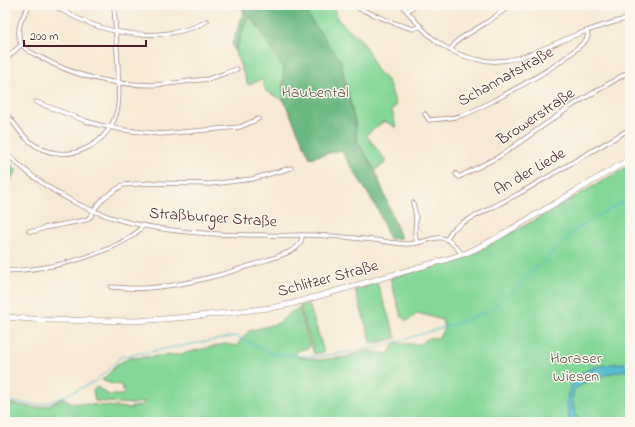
<svg xmlns="http://www.w3.org/2000/svg" width="635" height="427" font-family="'Indie Flower',sans-serif">
<style>
.green{fill:#84d799;stroke:#677b62}
.forest{fill:#6bb881;stroke:#5a6c56}
.water{fill:#55bed1;stroke:#506e7e}
.lines{fill:none;stroke-linecap:round;stroke-linejoin:round}
.stream{stroke:#55bed1;stroke-width:1}
.street-casing{stroke:#a08480;stroke-width:5}
.secondary-casing{stroke:#a08480;stroke-width:6}
.street{stroke:#fff;stroke-width:3.5}
.secondary{stroke:#fff;stroke-width:5}
.labels{text-anchor:middle;dominant-baseline:central;stroke-width:3;stroke-linejoin:round;paint-order:stroke}
.street-label{font-size:16px;fill:#4a1f2b;stroke:#fbf7ec}
.park-label{font-size:16px;fill:#5b564c;stroke:#fbf7ec}
</style>
<rect width="100%" height="100%" fill="#fbf7ec"/>
<filter id="ink" filterUnits="userSpaceOnUse"><feTurbulence type="fractalNoise" baseFrequency=".025" numOctaves="2"/><feDisplacementMap in="SourceGraphic" scale="8" xChannelSelector="R" yChannelSelector="G"/><feConvolveMatrix kernelMatrix="1 2 1 2 8 2 1 2 1" color-interpolation-filters="sRGB"/></filter>
<filter id="wash" filterUnits="userSpaceOnUse"><feTurbulence type="fractalNoise" baseFrequency=".012" numOctaves="4" result="noise"/><feDisplacementMap in="SourceGraphic" scale="16" xChannelSelector="R" yChannelSelector="G"/><feGaussianBlur stdDeviation="0.9" result="paint"/><feColorMatrix in="noise" values="0 0 0 0 0 0 0 0 0 0 0 0 0 0 0 0 0 1.4 0 .05"/><feComposite in="paint" operator="in"/></filter>
<g filter="url(#wash)">
<rect width="100%" height="100%" fill="#f7ead5"/>
<g class="green">
<path d="M300 5H334L338 20 362 41 371 57 375 68 379 73 387 80 389 83 396 105 392 110 396 128 392 125 384 121 366 135 387 162 375 170 357 141 355 123 340 60Z"/>
<path d="M249 15 261 31 284 69 283 88 284 101 266 91 262 79 248 85 235 52Z"/>
<path d="M630 165V422H5V403L37 408 49 405 64 398 68 401 74 403 129 408 139 406 143 404 147 401 132 404 95 401 93 390 97 387 109 395H123L124 393 121 385 109 383 102 380 119 363 130 358 176 355 225 344 236 346 249 331 279 323 290 313 299 308 310 347 295 352 298 357 319 360 346 357 363 351 388 354 395 343 410 344H420L429 338H439L444 328 442 320 418 313 407 321 401 316 390 278 446 263 475 253 533 221Z"/>
<path d="M377 283 396 338 372 344 355 290Z"/>
<path d="M309 304 324 352 314 354 300 306Z"/>
</g>
<g class="forest">
<path d="M241 5H300L340 60 355 123 357 141 375 170 401 238 389 239 378 210 341 150 310 158 284 101 283 88 284 69 261 31 249 15 243 29 235 52 232 44 244 12Z"/>
<path d="M5 158 17 170 6 188 5 187Z"/>
</g>
<path class="water" d="M630 363V370C619 370 580 381 574 391 570 399 576 414 578 422H569C569 415 566 400 568 394 576 365 605 364 630 363Z"/>
<g class="lines">
<g class="stream">
<path d="M490 310 500 302 550 255 572 232 630 197"/>
<path d="M5 401 38 405 43 404 56 400 94 382 108 370 120 357 236 336 273 354 315 357 376 348 467 320 486 312"/>
</g>
</g>
</g>
<g filter="url(#ink)">
<g class="lines">
<g class="street-casing">
<g id="street">
<path d="M30 5C22 16 14 31 22 45 27 51 35 55 42 58 76 77 115 85 154 85 166 84 178 83 190 81 196 80 203 80 208 79 218 76 228 72 237 69"/>
<path d="M53 5C88 27 128 39 170 33 183 31 196 28 207 21"/>
<path d="M357 5 358 8 394 23 413 29 421 26"/>
<path d="M402 5C413 19 426 34 440 44 465 61 496 66 524 56 543 50 560 41 578 34 595 28 612 22 630 18"/>
<path d="M407 11 416 5"/>
<path d="M450 50 458 40 489 21 511 5"/>
<path d="M5 60 22 44"/>
<path d="M36 102 86 121 99 125 124 130 160 134 240 127 258 119"/>
<path d="M5 113C16 124 22 138 36 146 70 166 112 144 118 106 120 93 118 79 118 66 117 46 115 25 114 5"/>
<path d="M425 114 429 120C442 119 454 119 466 114 479 109 492 101 504 95 533 79 562 64 586 40L588 36 587 31"/>
<path d="M5 152C81 227 162 234 263 235 277 236 290 235 303 235 323 235 344 237 364 239 378 240 392 243 406 244 409 244 412 244 416 243 431 241 440 231 454 245 457 248 460 251 462 255"/>
<path d="M456 174 459 177 500 156 570 107 630 71"/>
<path d="M413 203 416 216 415 234 417 243"/>
<path d="M29 231H36L44 228 86 220 91 216 96 207 105 197 123 185 152 183 211 184 252 179 291 168"/>
<path d="M447 239 452 230 462 223 520 193 630 129"/>
<path d="M5 271C41 270 76 263 110 248 122 242 134 237 143 226"/>
<path d="M111 287C123 288 136 289 148 288 189 285 229 273 267 260 276 257 292 253 298 246 301 243 302 239 302 235"/>
</g>
</g>
<g class="secondary-casing">
<path id="secondary" d="M5 317 44 320 136 321 189 317 270 308 291 304 448 259 469 252 493 240 630 159"/>
</g>
<use href="#street" class="street"/>
<use href="#secondary" class="secondary"/>
</g>
</g>
<g class="labels">
<g class="street-label">
<text transform="translate(506 77) rotate(-29)">Schannatstraße</text>
<text transform="translate(536 117) rotate(-34)">Browerstraße</text>
<text transform="translate(530 172) rotate(-30)">An der Liede</text>
<text transform="translate(213 218) rotate(4)">Straßburger Straße</text>
<text transform="translate(328 279) rotate(-15)">Schlitzer Straße</text>
</g>
<g class="park-label">
<text x="315" y="93">Haubental</text>
<text x="576" y="359">Horaser<tspan x="576" dy="18">Wiesen</tspan></text>
</g>
</g>
<rect width="635" height="427" fill="none" stroke="#fbf7ec" stroke-width="20"/>
<path d="M24 40v6h122v-6" fill="none" stroke="#4a1f2b" stroke-width="2"/>
<text x="30" y="40" font-size="12" fill="#4a1f2b" stroke="#fbf7ec" stroke-width="3" paint-order="stroke">200 m</text>
</svg>
